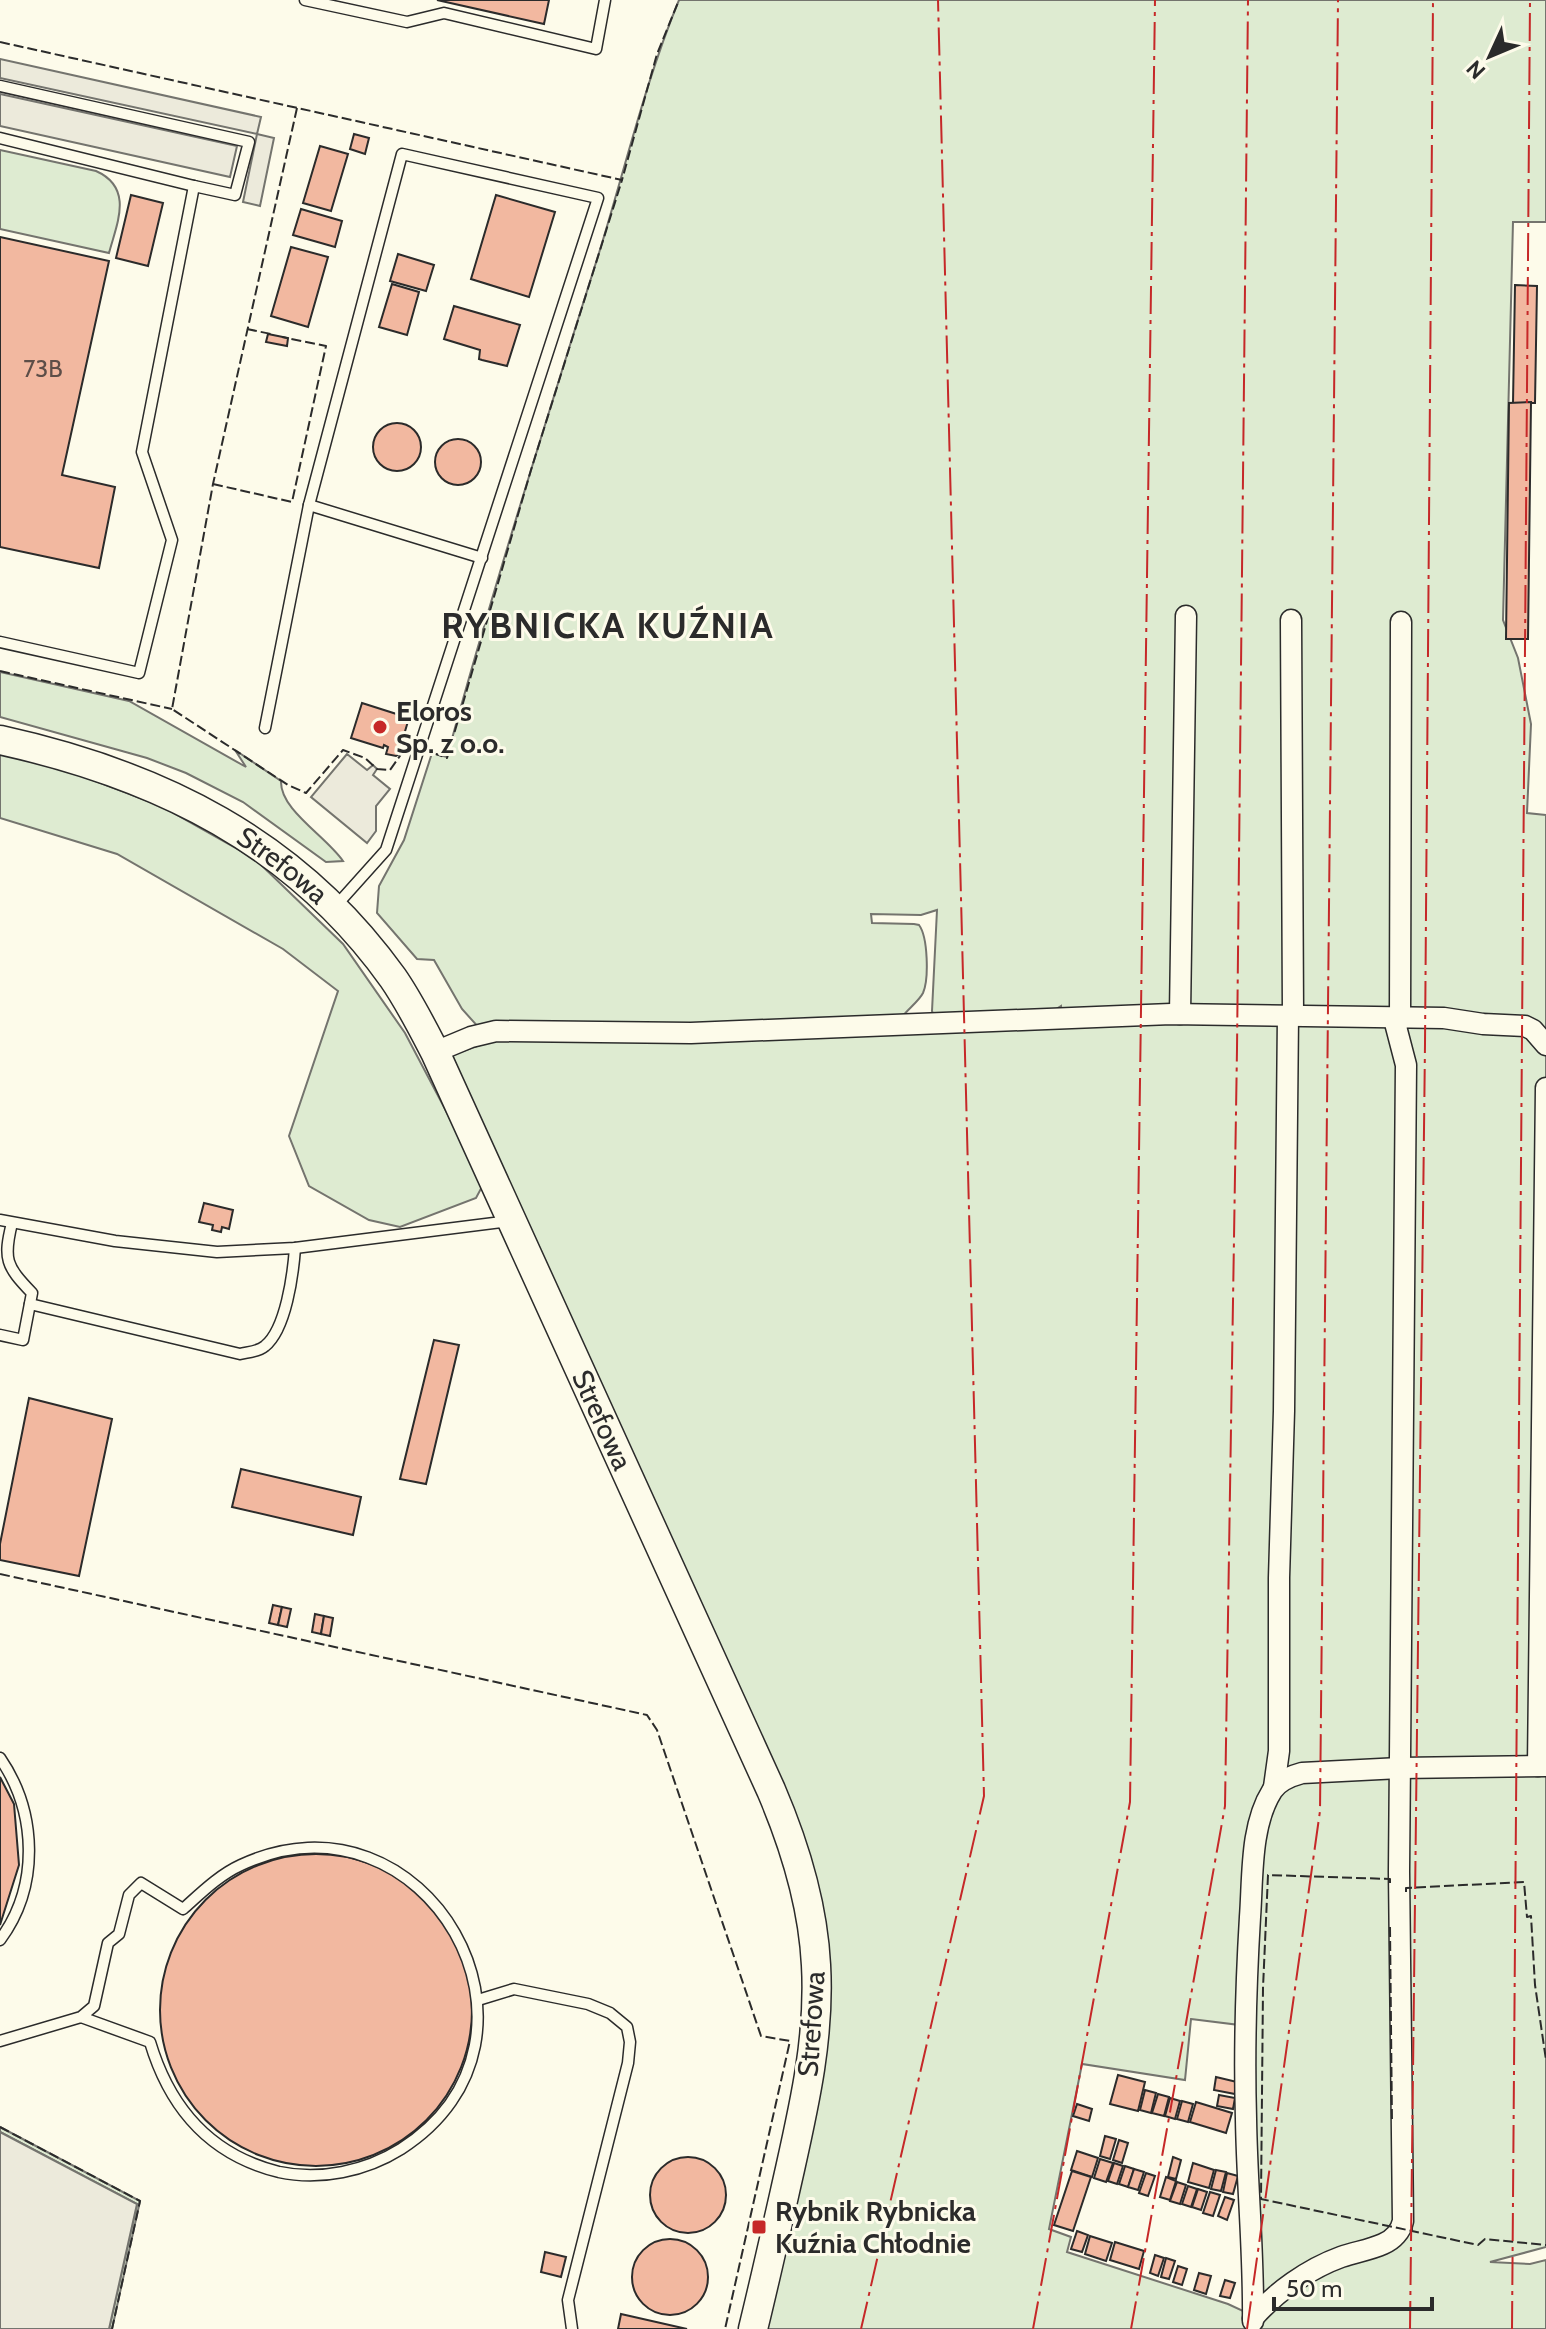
<svg xmlns="http://www.w3.org/2000/svg" width="1546" height="2329" font-family="Cabin,sans-serif">
<style>
.green{fill:#deebd1;stroke:#74746e;stroke-width:2;fill-rule:evenodd}
.parking{fill:#eceadb;stroke:#74746e;stroke-width:2}
.building{fill:#f2b8a0;stroke:#2b2b2b;stroke-width:2}
.lines{fill:none;stroke-linecap:round;stroke-linejoin:round}
.lane-casing{stroke:#2b2b2b;stroke-width:13}
.street-casing{stroke:#2b2b2b;stroke-width:23}
.secondary-casing{stroke:#2b2b2b;stroke-width:31}
.lane{stroke:#fdfbea;stroke-width:10}
.street{stroke:#fdfbea;stroke-width:20}
.secondary{stroke:#fdfbea;stroke-width:28}
.fence{stroke:#2b2b2b;stroke-width:2;stroke-dasharray:10 4;stroke-linecap:butt}
.power{stroke:#c62828;stroke-width:2;stroke-dasharray:28 6 4 6;stroke-linecap:butt}
.poi-dot{fill:#c62828;stroke:#fdfbea;stroke-width:3}
.labels{text-anchor:middle;dominant-baseline:central;stroke-width:6;stroke-linejoin:round;paint-order:stroke}
.number-label{font-size:24px;fill:#5d4e48}
.poi-label{font-size:28px;font-weight:bold;fill:#2b2b2b;stroke:#fdfbea;text-anchor:start}
.street-label{font-size:28px;fill:#2b2b2b;stroke:#fdfbea}
.district-label{font-size:36px;font-weight:bold;letter-spacing:2px;fill:#2b2b2b;stroke:#fdfbea}
</style>
<rect width="100%" height="100%" fill="#fdfbea"/>
<g class="green">
<path d="M679 0H1546V222H1513L1503 620 1518 658 1531 724 1527 813 1546 815V2247L1490 2262 1530 2264 1546 2260V2329H1260V2320L1246 2314V2329H766L825 1953 452 1055 491 1041 462 1009 434 960 417 959 377 913 379 886 404 840 432 753 447 757C493 588 546 421 599 253 625 169 645 82 679 0ZM937 910 932 1011 934 1016 1053 1011 1061 1006 1062 1027 902 1017C908 1009 919 1001 923 993 929 979 928 937 919 925L914 924 872 923 871 914 921 915ZM1191 2019 1239 2025 1245 2312 1228 2304 1067 2252 1071 2237 1049 2229 1082 2064 1185 2080Z"/>
<path d="M0 150 96 171C134 188 117 223 109 253L0 229Z"/>
<path d="M0 672 129 701 246 767 235 750 281 781C280 810 326 836 343 861L326 862 243 802 186 773 147 758 0 717Z"/>
<path d="M0 753 77 774 161 806 255 859 343 944 405 1033 484 1183 476 1198 400 1227 369 1220 309 1186 289 1136 338 991 283 949 117 854 0 818Z"/>
<path d="M0 2127 140 2201 112 2329H109L137 2204 0 2132Z"/>
</g>
<g class="parking">
<path d="M0 59 261 117 257 134 274 138 260 206 243 202 257 134 0 78Z"/>
<path d="M0 94 237 146 230 177 0 126Z"/>
<path d="M347 754 367 770 373 765 377 769 373 775 390 789 376 806V831L367 843 311 797Z"/>
<path d="M0 2132 137 2204 109 2329H0Z"/>
</g>
<g class="building">
<path d="M437 0H549L544 24Z"/>
<path d="M354 134 369 138 365 154 350 149Z"/>
<path d="M320 146 348 154 331 211 303 203Z"/>
<path d="M131 195 163 203 148 266 116 258Z"/>
<path d="M496 195 555 212 529 297 471 279Z"/>
<path d="M301 209 342 221 335 247 293 235Z"/>
<path d="M0 237 109 261 62 475 115 487 99 568 0 547Z"/>
<path d="M291 247 328 257 308 327 271 316Z"/>
<path d="M398 254 434 265 426 291 390 281Z"/>
<path d="M392 284 419 292 407 335 379 327Z"/>
<path d="M1515 285 1537 286 1535 403H1513Z"/>
<path d="M454 306 520 325 507 366 482 360 479 359 480 350 444 339Z"/>
<path d="M268 334 288 338 287 346 266 342Z"/>
<path d="M1531 402 1528 639H1506L1509 403Z"/>
<circle cx="397" cy="447" r="24"/>
<circle cx="458" cy="462" r="23"/>
<path d="M362 703 409 718 403 738 400 737 398 741 406 744 401 753 396 756 386 754 388 747 384 745 383 748 351 738Z"/>
<path d="M204 1203 233 1210 229 1229 222 1227 221 1232 212 1230 213 1225 199 1222Z"/>
<path d="M434 1340 459 1345 426 1484 400 1479Z"/>
<path d="M29 1398 112 1419 79 1576 0 1560V1544Z"/>
<path d="M241 1469 361 1497 353 1535 232 1507Z"/>
<path d="M273 1605 282 1607 278 1625 269 1623Z"/>
<path d="M282 1607 291 1609 287 1627 278 1625Z"/>
<path d="M315 1614 324 1616 321 1634 312 1632Z"/>
<path d="M324 1616 333 1618 330 1636 321 1634Z"/>
<path d="M0 1777 14 1804 19 1865 0 1925Z"/>
<circle cx="316" cy="2010" r="156"/>
<path d="M1118 2075 1145 2082 1138 2111 1110 2104Z"/>
<path d="M1216 2077 1237 2082 1235 2094 1214 2090Z"/>
<path d="M1145 2090 1156 2093 1151 2113 1140 2110Z"/>
<path d="M1158 2094 1169 2097 1164 2116 1152 2113Z"/>
<path d="M1219 2095 1235 2098 1233 2109 1217 2106Z"/>
<path d="M1170 2098 1180 2101 1175 2119 1165 2116Z"/>
<path d="M1182 2101 1193 2104 1188 2122 1177 2119Z"/>
<path d="M1196 2102 1232 2113 1226 2133 1190 2122Z"/>
<path d="M1077 2104 1092 2109 1089 2121 1073 2116Z"/>
<path d="M1105 2136 1116 2139 1110 2159 1100 2156Z"/>
<path d="M1119 2140 1128 2143 1122 2163 1113 2160Z"/>
<path d="M1077 2151 1098 2158 1092 2177 1071 2170Z"/>
<circle cx="688" cy="2195" r="38"/>
<path d="M1173 2157 1181 2160 1176 2179 1168 2177Z"/>
<path d="M1100 2159 1113 2163 1106 2182 1094 2178Z"/>
<path d="M1114 2163 1123 2166 1117 2184 1108 2181Z"/>
<path d="M1193 2163 1214 2170 1209 2188 1188 2182Z"/>
<path d="M1125 2166 1134 2169 1128 2187 1119 2184Z"/>
<path d="M1134 2169 1144 2172 1138 2190 1128 2187Z"/>
<path d="M1216 2170 1226 2172 1221 2191 1211 2189Z"/>
<path d="M1072 2171 1091 2177 1073 2231 1054 2225Z"/>
<path d="M1146 2173 1155 2176 1148 2196 1139 2193Z"/>
<path d="M1227 2173 1238 2176 1233 2194 1223 2192Z"/>
<path d="M1166 2177 1176 2181 1170 2200 1160 2197Z"/>
<path d="M1177 2182 1186 2185 1180 2204 1170 2201Z"/>
<path d="M1188 2186 1197 2189 1191 2207 1182 2204Z"/>
<path d="M1198 2189 1207 2192 1201 2210 1192 2207Z"/>
<path d="M1210 2192 1220 2195 1213 2216 1203 2213Z"/>
<path d="M1225 2197 1234 2200 1227 2220 1218 2216Z"/>
<path d="M1077 2231 1088 2235 1082 2252 1071 2249Z"/>
<path d="M1090 2236 1112 2243 1106 2261 1085 2254Z"/>
<circle cx="670" cy="2277" r="38"/>
<path d="M1115 2242 1144 2251 1139 2269 1110 2260Z"/>
<path d="M545 2252 566 2257 561 2277 541 2272Z"/>
<path d="M1155 2255 1164 2258 1158 2276 1150 2273Z"/>
<path d="M1166 2258 1175 2261 1169 2279 1161 2277Z"/>
<path d="M1178 2266 1187 2269 1182 2285 1173 2282Z"/>
<path d="M1199 2273 1211 2276 1206 2294 1194 2290Z"/>
<path d="M1225 2280 1235 2283 1230 2298 1220 2296Z"/>
<path d="M621 2314 687 2329H618Z"/>
</g>
<g class="lines">
<g class="lane-casing">
<g id="lane">
<path d="M305 0 407 22 444 13 596 49 605 0"/>
<path d="M0 86 249 142 235 195 194 186 142 452 172 540 139 673 0 642"/>
<path d="M0 138 194 186"/>
<path d="M309 505 482 558"/>
<path d="M265 728 309 505 402 154 598 198 386 850 334 908"/>
<path d="M0 1220 115 1241 217 1252 295 1248 510 1221"/>
<path d="M30 1304 240 1354C248 1352 258 1352 265 1346 286 1329 293 1275 295 1248"/>
<path d="M0 1335 23 1340 32 1293C6 1266 3 1259 12 1223"/>
<path d="M0 1758C37 1812 40 1886 0 1940"/>
<path d="M478 2000 514 1989 588 2004 610 2013 627 2027 630 2042 628 2063 568 2300 572 2329"/>
<path d="M0 2041 81 2017 94 2006 108 1943 119 1934 129 1895 141 1883 183 1909C201 1893 219 1875 241 1865 425 1779 574 2038 401 2149 366 2171 320 2181 279 2172 210 2155 170 2109 150 2042L81 2017"/>
</g>
</g>
<g class="street-casing">
<g id="street">
<path d="M1291 620 1293 1014"/>
<path d="M1180 1014 1186 616"/>
<path d="M1400 1020 1401 622"/>
<path d="M435 1052 471 1037 496 1031 691 1033 1171 1014 1444 1018 1483 1024 1525 1026 1533 1030 1546 1045"/>
<path d="M1538 1766 1546 1088"/>
<path d="M1274 1787 1279 1751V1578L1284 1411 1288 1015"/>
<path d="M1253 2318C1276 2292 1308 2269 1341 2257 1355 2252 1370 2250 1383 2244 1393 2240 1401 2231 1403 2221L1399 1872 1406 1065 1394 1019"/>
<path d="M1253 2321C1254 2254 1247 2186 1246 2119 1244 2051 1246 1984 1250 1917 1253 1877 1250 1826 1272 1791 1278 1781 1291 1776 1302 1773L1400 1768 1546 1766"/>
</g>
</g>
<g class="secondary-casing">
<g id="secondary">
<path id="s1" d="M0 740C159 775 296 842 393 978 409 1001 422 1027 435 1052L771 1790C795 1846 813 1904 816 1965 820 2035 805 2102 790 2169 778 2222 766 2276 753 2329"/>
</g>
</g>
<use href="#lane" class="lane"/>
<use href="#street" class="street"/>
<use href="#secondary" class="secondary"/>
<g class="fence">
<path d="M0 42 622 180 657 54 679 0"/>
<path d="M297 108 213 484 172 709 288 785 306 793 343 750 365 758 377 769 390 770 402 753"/>
<path d="M247 329 271 334"/>
<path d="M213 484 292 502 326 346 282 337"/>
<path d="M0 671 172 709"/>
<path d="M433 753 447 758 531 470 622 180"/>
<path d="M0 1574 647 1715 657 1730 761 2036 790 2041 725 2329"/>
<path d="M1390 1883V1879L1268 1875 1263 1988 1261 2199 1412 2231"/>
<path d="M1406 1892V1888L1524 1882 1527 1917 1531 1916 1535 1985 1546 2060"/>
<path d="M1390 1927 1392 2123"/>
<path d="M0 2127 140 2201 112 2329"/>
<path d="M1412 2228V2231L1478 2245 1485 2239 1546 2245"/>
</g>
<g class="power">
<path d="M861 2329 984 1796 938 0"/>
<path d="M1033 2329 1130 1802 1155 0"/>
<path d="M1131 2329 1225 1806 1237 1049 1248 0"/>
<path d="M1247 2329 1320 1811 1338 0"/>
<path d="M1410 2329 1425 1044 1433 0"/>
<path d="M1512 2329 1530 0"/>
</g>
</g>
<g class="poi-dot">
<circle cx="380" cy="727" r="8"/>
<rect x="751" y="2219" width="16" height="16" rx="4"/>
</g>
<g class="labels">
<g class="number-label">
<text x="43" y="368">73B</text>
</g>
<g class="poi-label">
<text x="396" y="711">Eloros<tspan x="396" dy="32">Sp. z o.o.</tspan></text>
<text x="775" y="2211">Rybnik Rybnicka<tspan x="775" dy="32">Kuźnia Chłodnie</tspan></text>
</g>
<g class="street-label">
<text stroke="none"><textPath href="#s1" startOffset="312">Strefowa</textPath></text>
<text stroke="none"><textPath href="#s1" startOffset="960">Strefowa</textPath></text>
<text transform="translate(811 2024) rotate(-86)">Strefowa</text>
</g>
<g class="district-label">
<text x="608" y="625">RYBNICKA KUŹNIA</text>
</g>
</g>
<g transform="translate(1490 56) rotate(226)" stroke="#fdfbea" stroke-width="6" paint-order="stroke">
<path d="M0-6L14 30L0 20L-14 30Z" fill="#2b2b2b"/>
<text y="-12" font-size="22" font-weight="bold" text-anchor="middle" fill="#2b2b2b">N</text>
</g>
<path d="M1274 2297v12h158v-12" fill="none" stroke="#2b2b2b" stroke-width="4"/>
<text x="1286" y="2297" font-size="24" fill="#2b2b2b" stroke="#fdfbea" stroke-width="6" paint-order="stroke">50 m</text>
</svg>
